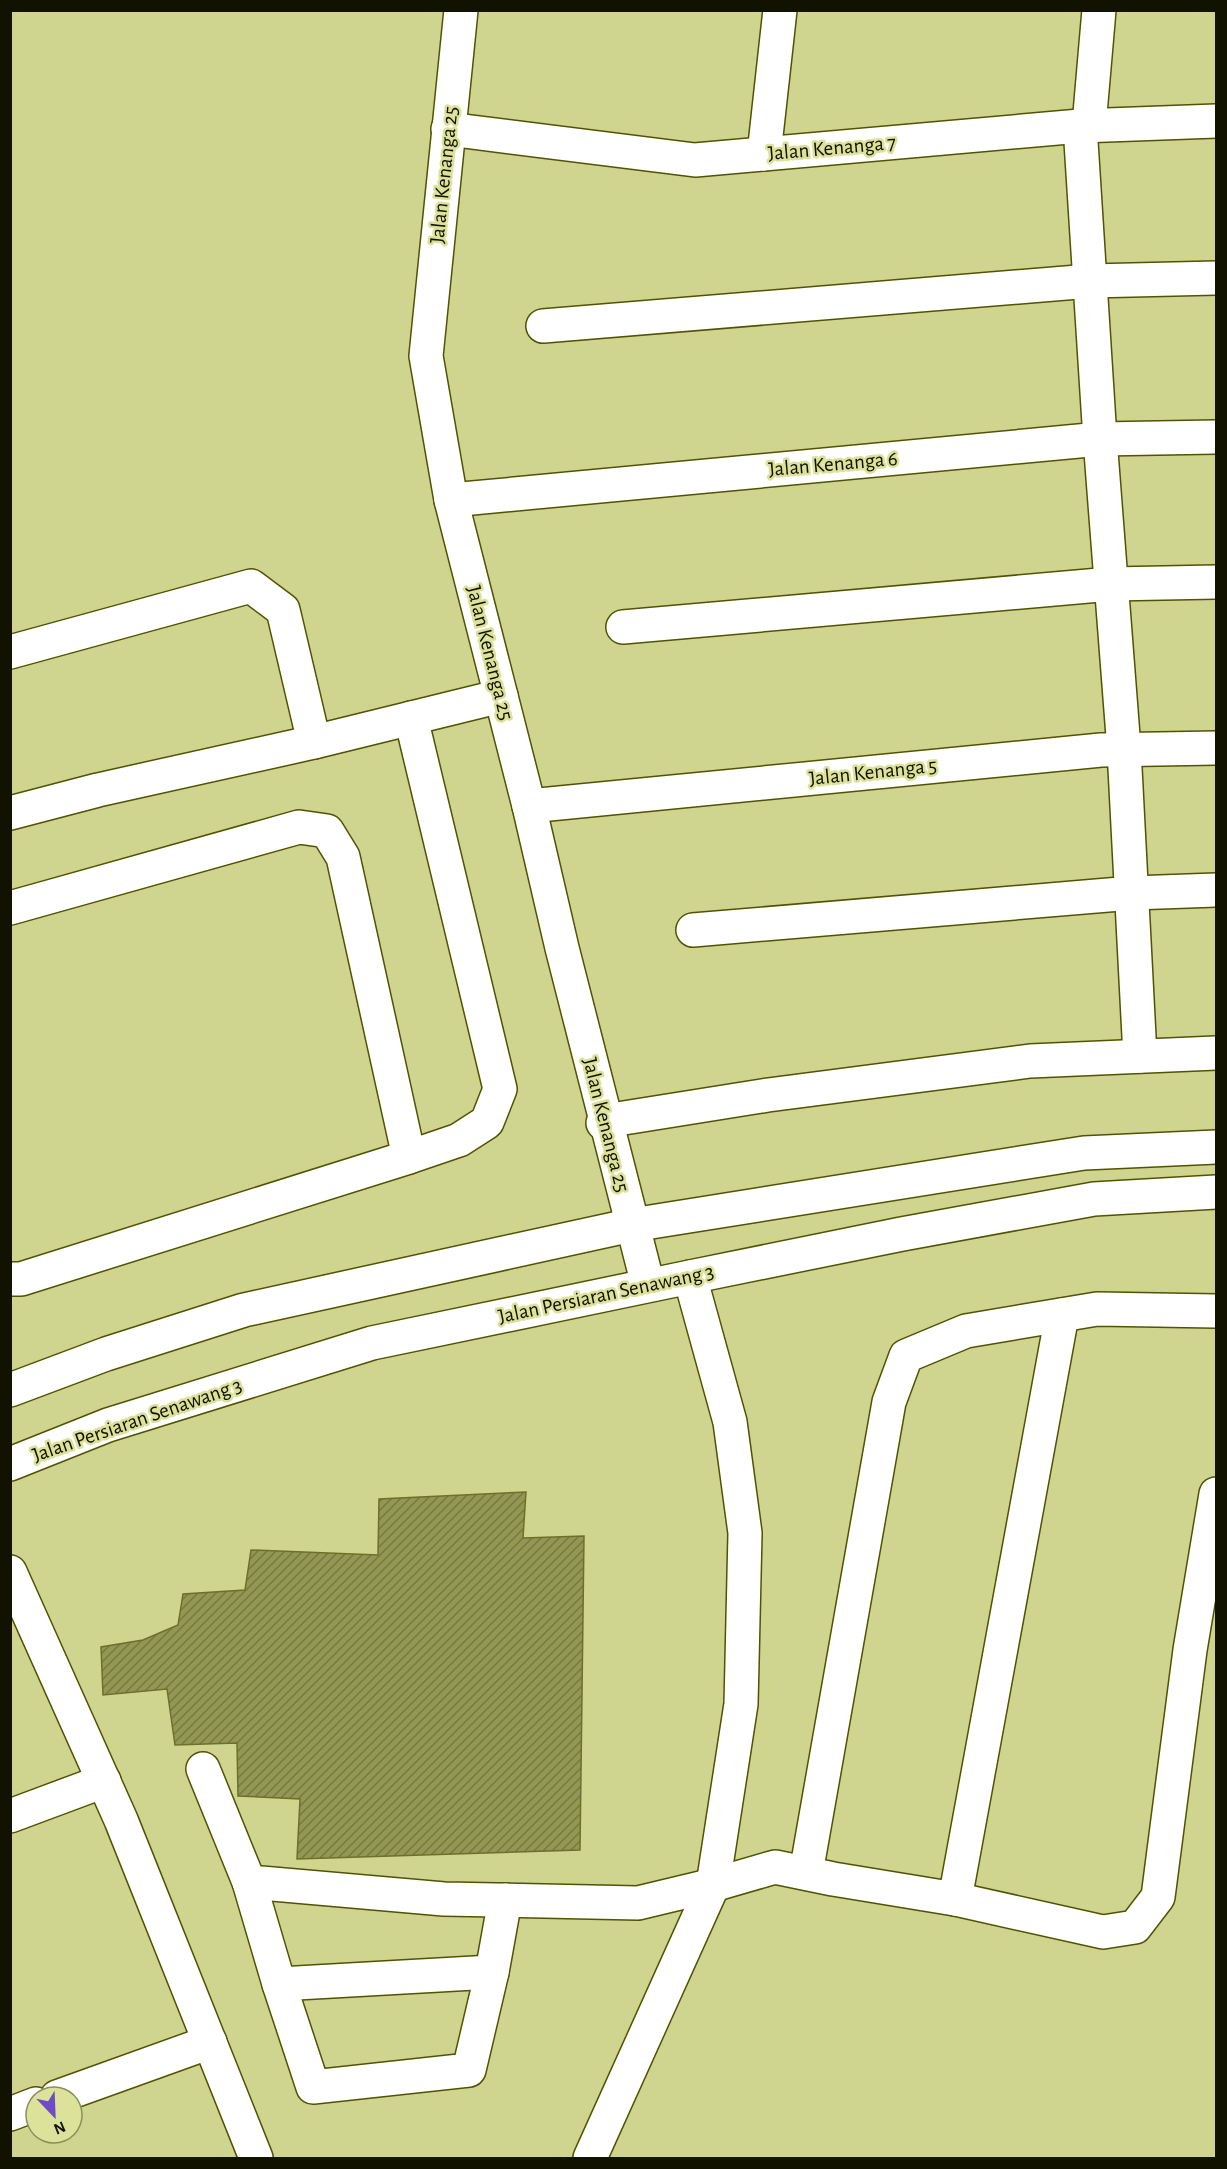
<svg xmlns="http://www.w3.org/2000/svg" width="1227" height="2169" font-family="'Alegreya Sans',sans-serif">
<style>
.building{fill:url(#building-hatch);stroke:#6c702a;stroke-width:1.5}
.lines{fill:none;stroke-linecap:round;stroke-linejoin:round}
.minor-casing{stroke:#505302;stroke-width:36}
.minor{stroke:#fff;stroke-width:33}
.labels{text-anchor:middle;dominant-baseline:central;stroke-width:5;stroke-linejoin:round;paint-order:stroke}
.street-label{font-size:21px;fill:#111200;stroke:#dce29a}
</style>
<defs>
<pattern id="building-hatch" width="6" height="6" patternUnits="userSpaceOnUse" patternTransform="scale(1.5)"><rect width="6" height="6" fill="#929752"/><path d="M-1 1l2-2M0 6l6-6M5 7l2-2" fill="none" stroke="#767a42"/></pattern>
</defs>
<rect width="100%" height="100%" fill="#cfd58e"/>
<path class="building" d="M526 1492 523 1538 584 1536 580 1850 297 1859 300 1799 238 1796 237 1743 175 1745 167 1689 103 1695 101 1647 143 1640 178 1625 183 1594 245 1590 251 1550 378 1555 379 1499Z"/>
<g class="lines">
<g class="minor-casing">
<g id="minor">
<path d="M461 10 426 356 451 500 529 806 562 948 648 1285"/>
<path d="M1089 125 1099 10"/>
<path d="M1080 126 1100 439 1124 749 1140 1056"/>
<path d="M448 129 695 160 1080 126 1216 121"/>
<path d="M764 154 780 10"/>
<path d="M543 326 1090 281 1216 278"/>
<path d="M451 500 1100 439 1216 437"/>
<path d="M623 627 1111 584 1216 582"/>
<path d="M10 652 251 586 283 610 314 742 501 696"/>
<path d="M529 806 1101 750 1216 748"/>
<path d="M10 813 98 790 314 742"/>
<path d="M10 908 299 827 327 831 343 857 409 1157"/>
<path d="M693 930 1132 893 1216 890"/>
<path d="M603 1123 605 1121 768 1095 1030 1061 1216 1053"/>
<path d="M690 1277 730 1422 745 1533 741 1704 713 1885 775 1867 833 1879 955 1899 1103 1932 1135 1927 1158 1897 1190 1650 1216 1494"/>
<path d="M10 1279H21L409 1157 459 1140 487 1122 500 1089 411 718"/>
<path d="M10 1390 106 1354 244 1310 632 1225 1084 1153 1216 1147"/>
<path d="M10 1464 108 1425 372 1343 690 1277 902 1234 1094 1199 1216 1192"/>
<path d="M10 1572 121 1820 256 2158"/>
<path d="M203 1769 249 1882 444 1899 638 1903 713 1885"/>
<path d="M10 1816 104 1781"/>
<path d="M806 1873 889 1402 906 1356 966 1331 1097 1309 1216 1311"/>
<path d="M249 1882 279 1984 313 2087 469 2070 492 1972 505 1900"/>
<path d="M955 1899 1062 1315"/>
<path d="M279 1984 492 1972"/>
<path d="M57 2097 210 2042"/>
<path d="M10 2114 36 2104"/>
<path d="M590 2158 713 1885"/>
</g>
</g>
<use href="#minor" class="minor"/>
</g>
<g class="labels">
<g class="street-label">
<text transform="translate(832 148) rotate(-5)">Jalan Kenanga 7</text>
<text transform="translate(444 175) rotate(-84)">Jalan Kenanga 25</text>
<text transform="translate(833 464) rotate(-5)">Jalan Kenanga 6</text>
<text transform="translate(490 653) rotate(76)">Jalan Kenanga 25</text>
<text transform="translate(873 772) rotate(-6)">Jalan Kenanga 5</text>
<text transform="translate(606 1125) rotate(76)">Jalan Kenanga 25</text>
<text transform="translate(606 1294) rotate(-12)">Jalan Persiaran Senawang 3</text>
<text transform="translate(137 1420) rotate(-19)">Jalan Persiaran Senawang 3</text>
</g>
</g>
<rect width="1227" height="2169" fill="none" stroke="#111200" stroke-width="24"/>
<g transform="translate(54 2115) rotate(157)"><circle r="28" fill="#dce29a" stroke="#8b8f5c" stroke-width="1.5"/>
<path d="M0-4.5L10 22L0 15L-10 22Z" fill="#6e4cc5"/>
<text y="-9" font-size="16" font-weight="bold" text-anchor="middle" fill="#111200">N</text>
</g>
</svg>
